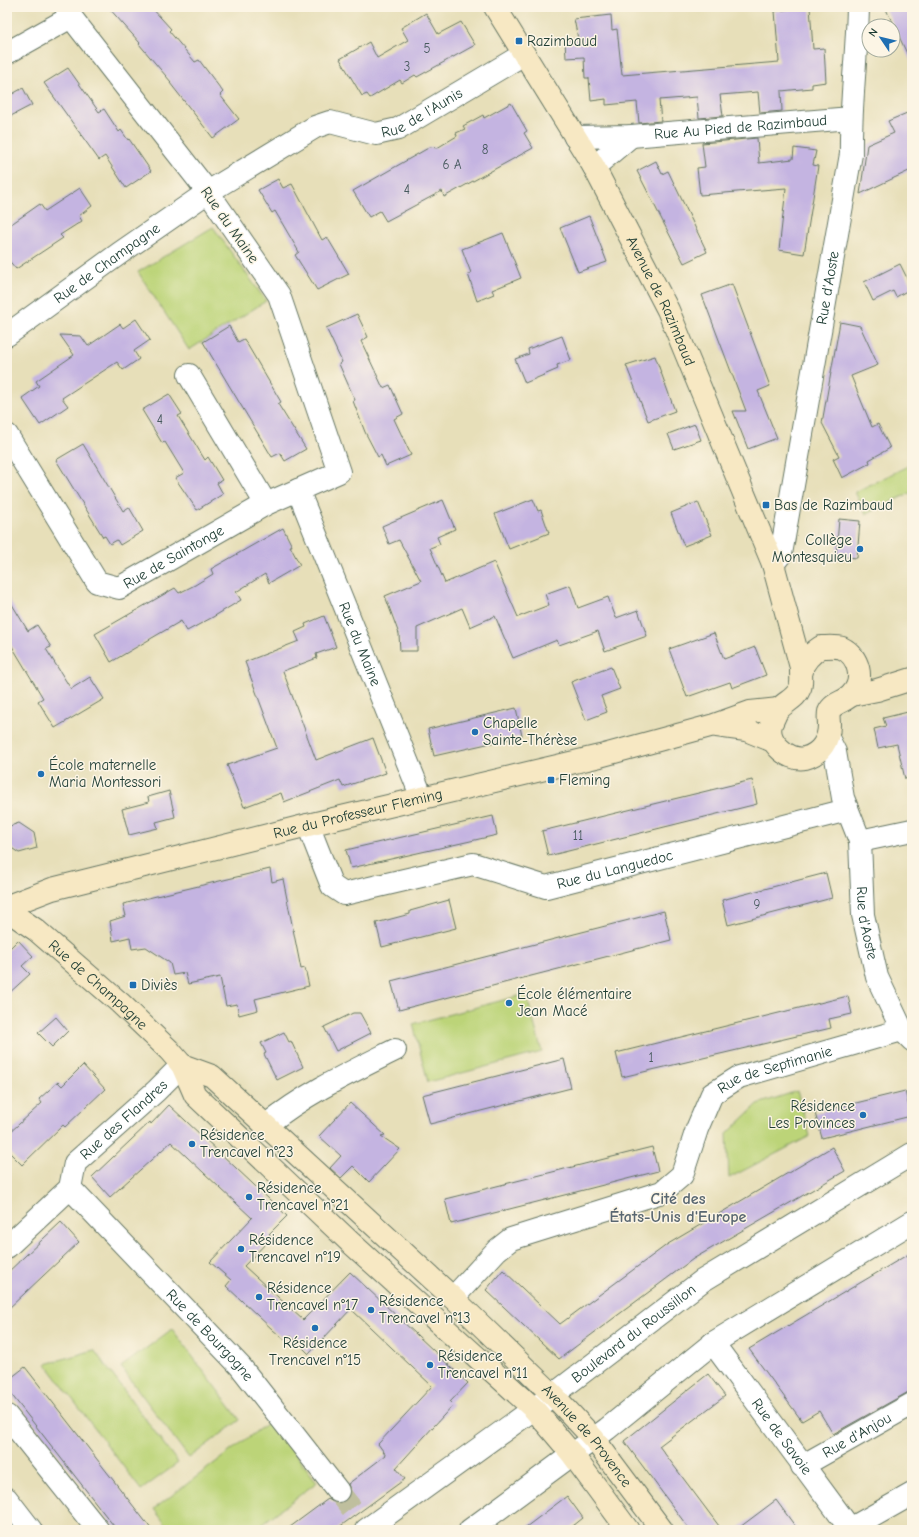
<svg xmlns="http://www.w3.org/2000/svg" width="919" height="1537" font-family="'Comic Neue',sans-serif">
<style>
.green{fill:#bcd478;stroke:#6e8856}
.building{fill:#c4b4e1}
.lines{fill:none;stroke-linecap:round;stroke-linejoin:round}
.street-tunnel{stroke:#bfbf9e;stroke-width:22;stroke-dasharray:22 11;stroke-linecap:butt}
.street-casing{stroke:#657663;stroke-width:24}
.secondary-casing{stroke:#657663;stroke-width:24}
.street{stroke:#fff;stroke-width:22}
.secondary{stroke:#f7e8c3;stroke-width:22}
.poi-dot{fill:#1f6fb2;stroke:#fcf5e5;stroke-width:1.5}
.labels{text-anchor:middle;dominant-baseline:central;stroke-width:3;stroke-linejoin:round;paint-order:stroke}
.number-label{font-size:13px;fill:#485b5f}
.poi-label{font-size:15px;fill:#1f3d34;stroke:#fcf5e5;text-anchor:start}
.street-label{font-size:15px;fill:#1f3d34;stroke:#fcf5e5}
.neighbourhood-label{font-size:16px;font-weight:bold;fill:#596771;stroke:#fcf5e5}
</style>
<rect width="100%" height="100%" fill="#fcf5e5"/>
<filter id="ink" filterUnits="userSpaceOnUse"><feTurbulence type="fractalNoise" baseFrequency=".025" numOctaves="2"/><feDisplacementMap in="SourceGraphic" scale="8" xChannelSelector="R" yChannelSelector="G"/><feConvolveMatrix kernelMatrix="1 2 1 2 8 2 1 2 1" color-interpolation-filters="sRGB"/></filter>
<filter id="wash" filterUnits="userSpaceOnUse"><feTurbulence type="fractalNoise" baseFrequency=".012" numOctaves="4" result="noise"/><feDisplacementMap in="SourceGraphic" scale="16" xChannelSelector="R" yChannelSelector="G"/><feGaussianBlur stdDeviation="0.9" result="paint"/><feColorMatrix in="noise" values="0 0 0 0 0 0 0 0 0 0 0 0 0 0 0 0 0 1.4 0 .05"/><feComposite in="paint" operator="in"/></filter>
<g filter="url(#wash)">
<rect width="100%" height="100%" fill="#e7dfb9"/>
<g class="green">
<path d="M213 227 266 301 189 350 138 272Z"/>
<path d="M912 464V492L866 514 855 492Z"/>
<path d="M526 994 542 1052 428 1082 413 1024Z"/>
<path d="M797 1091 810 1136 729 1178 727 1134 758 1104Z"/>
<path d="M172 1329 240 1420 189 1458 121 1367Z"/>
<path d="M94 1350 178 1463 141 1490 46 1364Z"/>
<path d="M270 1421 317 1482 254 1530H170L154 1509Z"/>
</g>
<g id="blocks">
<g class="building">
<path d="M108 7H151L171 29 169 31 195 62 199 60 223 92 220 95 239 119 213 138 170 83 171 82 139 44 140 43Z"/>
<path d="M810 7 813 49 824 48 826 82 812 84V88L781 91 782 111 760 113 758 92 720 95 723 116 699 118 697 97 659 100 661 121 639 123 637 102 606 105V99L591 101 589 78H585L584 57 566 58 565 40 578 39 574 19 611 15 612 30 617 29 622 75 779 62 775 11Z"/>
<path d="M885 7H912V64Z"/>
<path d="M426 13 438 34 461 22 475 45 417 77 415 75 402 83 400 80 370 98 367 94 362 96 340 59 369 42 377 58 408 40 401 28Z"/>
<path d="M68 68 99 112 104 109 119 132 121 130 128 140 129 139 151 171 126 188 105 156 99 160 44 83Z"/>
<path d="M23 88 32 105 7 118V97Z"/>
<path d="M511 103 527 131 524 133 533 148 444 197 442 191 386 221 380 211 369 217 353 191 430 147 437 148 457 136 456 133 465 129 463 126 483 115 484 118Z"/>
<path d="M907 113 912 123V171L911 170 860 194 867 145 894 133 888 121Z"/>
<path d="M757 138 759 163 793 159 794 148 816 151 813 165 818 166 804 254 779 250 786 188 700 195 697 168 705 167 702 143Z"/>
<path d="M656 161 662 174 668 171 707 252 684 263 637 171Z"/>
<path d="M278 179 283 188 292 184 322 240 327 237 349 274 317 290 295 255 299 252 275 211 272 213 258 190Z"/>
<path d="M80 188 92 206 79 216 82 221 60 235 63 238 16 269 7 258V227L40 204 45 211Z"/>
<path d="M589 216 607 262 578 272 560 228Z"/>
<path d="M503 233 521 278 492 290 494 294 477 301 468 274 471 273 462 249Z"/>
<path d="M900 264 912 288 896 297 893 291 873 301 864 282Z"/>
<path d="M732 284 770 386 758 391 777 438 748 449 733 411H746L702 295Z"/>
<path d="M357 314 368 337 361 341 383 388 390 385 403 414 394 419 411 455 386 466 381 455 378 457 365 432 353 401 355 400 339 364 342 362 326 328Z"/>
<path d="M136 319 150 340 134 351 139 359 123 370 117 362 62 398 68 406 40 425 22 398 39 386 36 381 74 355 60 335 81 336 88 346 120 324 123 328Z"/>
<path d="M840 322 860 326 878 365 851 376 872 427 878 424 890 448 869 460 870 463 842 478 833 459 839 456 822 423Z"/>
<path d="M229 326 238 342 244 339 254 356 281 402 278 404 306 449 285 461 280 453 272 457 203 342Z"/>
<path d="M562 336 571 360 557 365 558 369 525 383 515 359 529 354 528 349Z"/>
<path d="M655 356 675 411 648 421 626 365Z"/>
<path d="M169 394 182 414 178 416 205 460 208 457 222 480 217 483 223 494 197 510 175 478 184 473 165 442 162 443 142 410Z"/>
<path d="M695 424 701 440 674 449 668 434Z"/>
<path d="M83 444 123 511 129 507 143 531 120 545 117 540 110 544 105 536 103 537 56 460Z"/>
<path d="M533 499 538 511 541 510 549 533 509 549 495 514Z"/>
<path d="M443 500 455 529 437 537 440 544 430 548 445 583 494 562 518 617 549 605 545 594 570 585 578 608 608 597 616 618 638 610 647 636 605 651 598 631 559 645 557 640 513 658 495 616 470 627 462 608 417 628V651H400L399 634 385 596 421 581 399 540 389 544 382 526Z"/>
<path d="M698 502 712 535 684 546 671 513Z"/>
<path d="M839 519 860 521 857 558 836 556Z"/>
<path d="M283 528 292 546H290L300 565 269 583 265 574 236 592 241 600 213 617 187 631 181 621 111 662 95 634 175 588 179 593 195 585 213 574 211 569Z"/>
<path d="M7 596 28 631 37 625 51 647 46 649 71 689 90 677 104 699 55 728 38 701 43 698 7 638Z"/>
<path d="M324 616 336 647 316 654 317 658 283 671 316 760 373 738 386 773 343 787 340 780 284 802 281 793 244 807 227 765 277 748 245 662 299 641 295 632 306 627 305 624Z"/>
<path d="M714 633 724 659 755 647 766 675 732 688 730 682 687 697 669 649Z"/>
<path d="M611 667 620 689 601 696 607 712 586 720 571 682Z"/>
<path d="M516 708 522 736 434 756 428 729Z"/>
<path d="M912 711V778L905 779 897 744 878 748 874 729 886 726 883 718Z"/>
<path d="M752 780 757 804 548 856 542 831Z"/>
<path d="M169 791 175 817 156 822 158 828 129 835 122 809 149 802 148 797Z"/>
<path d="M493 816 497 835 351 868 346 850Z"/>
<path d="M19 823 34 833 37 848 19 853 7 845V827Z"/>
<path d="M270 869 272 882 283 879 301 969 305 968 309 986 255 999 258 1010 239 1015 237 1004 226 1006 220 977 188 984 185 973 173 975 170 963 146 947 132 949 130 937 113 941 110 921 126 916 123 904Z"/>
<path d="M826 873 832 898 728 925 722 900Z"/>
<path d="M449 900 456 928 382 947 376 923 410 914V911Z"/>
<path d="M664 911 671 940 399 1010 391 981Z"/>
<path d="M18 940 33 956 22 966 30 974 7 995V951Z"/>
<path d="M848 996 852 1014 829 1019 831 1028 622 1077 616 1053Z"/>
<path d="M353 1013H360L371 1033 336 1051 324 1027Z"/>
<path d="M56 1017 68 1031 52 1047 38 1033Z"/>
<path d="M284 1032 289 1042 291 1041 303 1067 277 1080 264 1054 266 1053 261 1043Z"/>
<path d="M564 1059 571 1088 430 1124 422 1095Z"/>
<path d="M83 1065 105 1089 65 1127 63 1125 22 1165 7 1150V1135L42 1103 39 1099 58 1082 62 1086Z"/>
<path d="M905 1091 911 1116 822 1138 815 1113Z"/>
<path d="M350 1103 385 1135 381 1136 400 1149 369 1182 353 1166 341 1178 330 1168 341 1156 319 1136Z"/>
<path d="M169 1105 287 1216 269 1234 272 1237 244 1266 303 1320 350 1272 468 1383 450 1402 453 1405 396 1468 405 1479 335 1530H286L328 1499 333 1502 339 1503 346 1501 350 1495V1490L348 1484 386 1455 378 1444 432 1386 351 1309 309 1354 290 1335 285 1340 273 1330 226 1286 231 1280 210 1262 252 1218 171 1142 110 1197 92 1177 150 1122 151 1124Z"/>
<path d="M652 1147 658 1171 451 1224 445 1199Z"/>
<path d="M832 1147 845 1171 693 1259 559 1359 486 1290 503 1270 560 1324 668 1244Z"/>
<path d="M61 1222 79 1242 7 1310V1273Z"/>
<path d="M912 1252V1390L833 1434 819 1411 802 1421 749 1349Z"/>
<path d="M25 1367 75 1431 152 1530H117L7 1389V1381Z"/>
<path d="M708 1374 725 1396 659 1446 722 1530H690L624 1441Z"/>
<path d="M567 1496 583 1518 568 1530H522Z"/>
<path d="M776 1500 798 1530H736Z"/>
</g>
</g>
</g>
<g filter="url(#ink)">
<use href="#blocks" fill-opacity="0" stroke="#657663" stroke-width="1"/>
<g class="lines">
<path class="street-tunnel" d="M338 1491 356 1514"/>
<g class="street-casing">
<g id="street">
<path d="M7 53 71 17"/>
<path id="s1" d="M575 137 631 136 851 118"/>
<path d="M594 167 631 136"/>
<path id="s2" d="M7 335 120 253 208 192 315 127 330 122 376 134 398 129 524 54"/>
<path d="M189 375 266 504"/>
<path id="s3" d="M7 435 97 582 119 588 266 504 339 472 279 295 208 192 71 17 66 7"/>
<path id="s4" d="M298 490 422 798"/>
<path id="s5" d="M773 564 781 554 851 154C850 105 857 56 858 7"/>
<path id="s6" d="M828 738 835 752 843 798 860 841 863 915 877 977 902 1030 912 1040"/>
<path id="s7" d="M308 825 332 886 344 894 473 864 546 887 847 810"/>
<path d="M860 841 912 830"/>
<path d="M265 1126C306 1093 349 1073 395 1050"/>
<path id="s8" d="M70 1188 240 1366 338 1491"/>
<path id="s9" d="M7 1247 70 1188 75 1163 156 1091 182 1065"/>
<path id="s10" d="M453 1298 497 1250 511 1239 662 1192 682 1175 697 1129 712 1094 739 1077 902 1030"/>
<path id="s11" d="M713 1343 851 1530"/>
<path d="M7 1416 98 1530"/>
<path id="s12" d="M802 1466 912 1404"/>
<path d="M7 1499 31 1530"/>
<path d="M850 1529 912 1494"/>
<path id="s13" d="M366 1530 553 1395 702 1281 912 1154"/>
<path d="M470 1530 607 1429 713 1343 912 1222"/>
</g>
</g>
<g class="secondary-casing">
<g id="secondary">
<path id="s14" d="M495 7 594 167 668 310 773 564 802 671"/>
<path d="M821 647C827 647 837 646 842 648 859 656 865 680 852 694 846 702 833 702 829 712 828 716 829 721 829 725 829 740 821 754 805 758 787 762 764 739 772 722 774 718 776 712 779 709 786 701 796 699 800 688 802 683 801 677 801 672 803 661 812 653 821 647Z"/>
<path d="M852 695 877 690 912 679"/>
<path d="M717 726 746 730 773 741"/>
<path id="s15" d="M7 910 36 930 120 1003 169 1050 182 1065 195 1095 351 1243 533 1408 572 1454 628 1530"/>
<path id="s16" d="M7 911 13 904 52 889 308 825 600 756 714 725 750 712 779 709"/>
<path id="s17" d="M182 1065 212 1076 453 1298 553 1395 594 1439 662 1530"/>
</g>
</g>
<use href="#street" class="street"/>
<use href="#secondary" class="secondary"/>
</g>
</g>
<g class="poi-dot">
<rect x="515" y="37" width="8" height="8" rx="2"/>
<rect x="762" y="501" width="8" height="8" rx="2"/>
<circle cx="860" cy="549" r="4"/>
<circle cx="475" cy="732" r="4"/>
<circle cx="41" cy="774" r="4"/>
<rect x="547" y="776" width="8" height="8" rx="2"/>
<rect x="129" y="981" width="8" height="8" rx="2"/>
<circle cx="509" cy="1003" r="4"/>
<circle cx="863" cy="1115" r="4"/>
<circle cx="192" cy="1144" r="4"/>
<circle cx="249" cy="1197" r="4"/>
<circle cx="241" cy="1249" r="4"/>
<circle cx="259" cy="1297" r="4"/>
<circle cx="371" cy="1310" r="4"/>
<circle cx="315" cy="1328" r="4"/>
<circle cx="430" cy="1365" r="4"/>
</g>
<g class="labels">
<g class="number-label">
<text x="427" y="48">5</text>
<text x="407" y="66">3</text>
<text x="485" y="149">8</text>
<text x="452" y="164">6 A</text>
<text x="407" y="189">4</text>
<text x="160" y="419">4</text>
<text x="578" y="835">11</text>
<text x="757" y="904">9</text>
<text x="651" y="1057">1</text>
</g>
<g class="poi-label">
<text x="527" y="41">Razimbaud</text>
<text x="774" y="505">Bas de Razimbaud</text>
<text x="852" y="540" text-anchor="end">Collège<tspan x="852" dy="17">Montesquieu</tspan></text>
<text x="483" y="723">Chapelle<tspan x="483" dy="17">Sainte-Thérèse</tspan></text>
<text x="49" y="765">École maternelle<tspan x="49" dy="17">Maria Montessori</tspan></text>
<text x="559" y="780">Fleming</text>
<text x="141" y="985">Diviès</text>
<text x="517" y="994">École élémentaire<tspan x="517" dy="17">Jean Macé</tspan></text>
<text x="855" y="1106" text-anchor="end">Résidence<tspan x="855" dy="17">Les Provinces</tspan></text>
<text x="200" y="1135">Résidence<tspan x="200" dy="17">Trencavel n°23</tspan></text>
<text x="257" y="1188">Résidence<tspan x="257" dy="17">Trencavel n°21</tspan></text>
<text x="249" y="1240">Résidence<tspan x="249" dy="17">Trencavel n°19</tspan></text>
<text x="267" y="1288">Résidence<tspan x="267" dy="17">Trencavel n°17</tspan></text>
<text x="379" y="1301">Résidence<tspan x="379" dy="17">Trencavel n°13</tspan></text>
<text x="315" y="1343" text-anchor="middle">Résidence<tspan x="315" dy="17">Trencavel n°15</tspan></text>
<text x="438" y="1356">Résidence<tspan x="438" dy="17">Trencavel n°11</tspan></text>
</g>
<g class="street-label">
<text stroke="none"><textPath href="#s2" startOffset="486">Rue de l'Aunis</textPath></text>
<text stroke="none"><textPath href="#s1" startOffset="166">Rue Au Pied de Razimbaud</textPath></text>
<text transform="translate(230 225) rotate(55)">Rue du Maine</text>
<text stroke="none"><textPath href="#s2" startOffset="123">Rue de Champagne</textPath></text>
<text stroke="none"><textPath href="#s5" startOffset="283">Rue d'Aoste</textPath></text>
<text stroke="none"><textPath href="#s14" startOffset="338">Avenue de Razimbaud</textPath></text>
<text stroke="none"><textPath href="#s3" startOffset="258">Rue de Saintonge</textPath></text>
<text stroke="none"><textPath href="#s4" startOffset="166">Rue du Maine</textPath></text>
<text stroke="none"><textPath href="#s16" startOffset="366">Rue du Professeur Fleming</textPath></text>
<text stroke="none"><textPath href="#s7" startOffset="360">Rue du Languedoc</textPath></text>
<text stroke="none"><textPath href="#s6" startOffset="191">Rue d'Aoste</textPath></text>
<text stroke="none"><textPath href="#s15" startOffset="118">Rue de Champagne</textPath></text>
<text stroke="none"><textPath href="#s10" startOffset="422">Rue de Septimanie</textPath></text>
<text stroke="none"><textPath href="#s9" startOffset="177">Rue des Flandres</textPath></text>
<text stroke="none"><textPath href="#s13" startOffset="332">Boulevard du Roussillon</textPath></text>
<text stroke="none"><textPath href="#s8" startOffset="203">Rue de Bourgogne</textPath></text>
<text stroke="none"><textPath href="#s12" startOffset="63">Rue d'Anjou</textPath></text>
<text stroke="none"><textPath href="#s17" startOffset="552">Avenue de Provence</textPath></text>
<text stroke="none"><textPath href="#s11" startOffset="116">Rue de Savoie</textPath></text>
</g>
<g class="neighbourhood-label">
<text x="678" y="1199">Cité des<tspan x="678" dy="18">États-Unis d'Europe</tspan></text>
</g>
</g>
<rect width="919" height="1537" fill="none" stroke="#fcf5e5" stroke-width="24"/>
<g transform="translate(881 38) rotate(305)"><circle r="19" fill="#fcf5e5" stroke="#a4ab9e"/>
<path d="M0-3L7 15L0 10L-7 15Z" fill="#1f6fb2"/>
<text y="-6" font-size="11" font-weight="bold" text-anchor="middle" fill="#1f3d34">N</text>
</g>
</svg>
